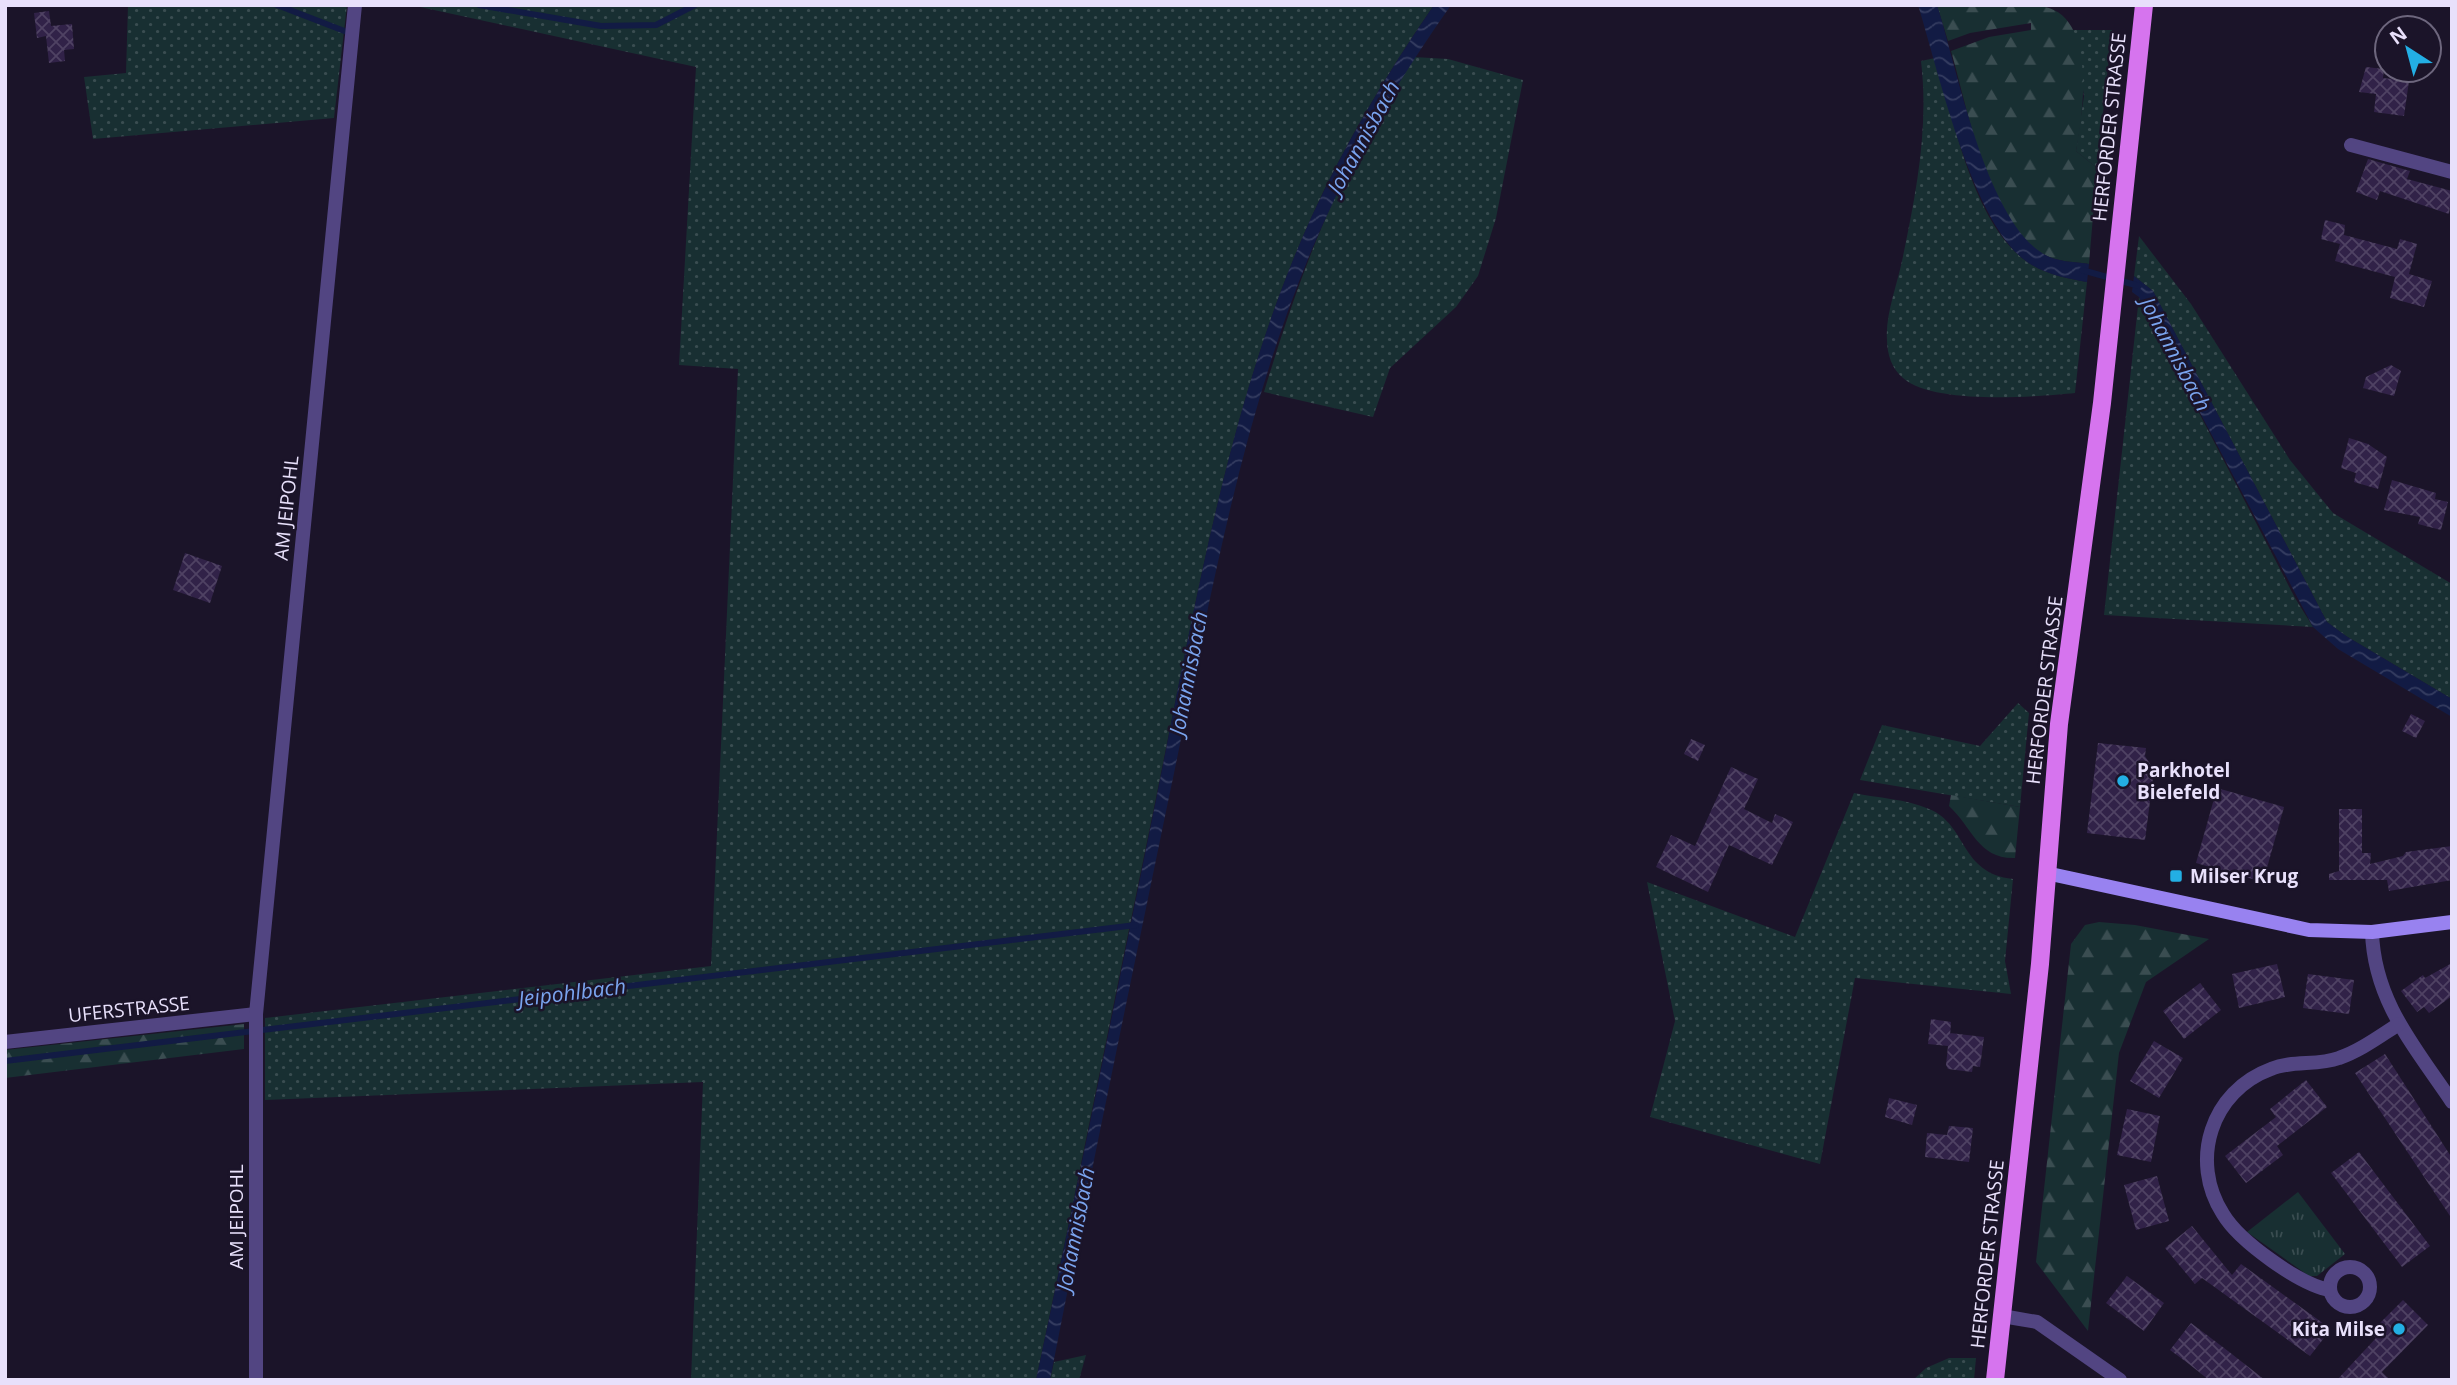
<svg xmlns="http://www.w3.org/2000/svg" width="2457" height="1385" font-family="'Open Sans',sans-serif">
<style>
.grass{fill:url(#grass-dots)}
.forest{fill:url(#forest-firs)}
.park{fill:url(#park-tufts)}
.water{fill:url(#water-waves)}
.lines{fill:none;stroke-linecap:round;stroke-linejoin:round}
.stream{stroke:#121b44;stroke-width:6}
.building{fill:url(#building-cross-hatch)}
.street{stroke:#524582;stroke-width:14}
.secondary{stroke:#9882f0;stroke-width:14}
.primary{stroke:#d674ee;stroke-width:18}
.poi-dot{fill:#23afe4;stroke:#1b1429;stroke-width:2.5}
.labels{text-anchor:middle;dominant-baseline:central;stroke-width:5;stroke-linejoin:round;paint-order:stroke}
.street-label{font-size:19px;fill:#e8e0fb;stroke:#1b1429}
.poi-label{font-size:19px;font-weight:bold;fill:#e8e0fb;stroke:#1b1429;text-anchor:start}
.water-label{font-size:21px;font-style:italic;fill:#7aa4ef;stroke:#1b1429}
</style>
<defs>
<pattern id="grass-dots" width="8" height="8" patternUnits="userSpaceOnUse" patternTransform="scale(1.75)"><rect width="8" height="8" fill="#182f32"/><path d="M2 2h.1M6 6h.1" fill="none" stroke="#3a4d51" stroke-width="1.8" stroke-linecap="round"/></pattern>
<pattern id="forest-firs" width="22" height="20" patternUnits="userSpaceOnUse" patternTransform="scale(1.75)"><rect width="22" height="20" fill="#182f32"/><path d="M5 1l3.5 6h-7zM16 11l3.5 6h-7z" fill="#3a4d51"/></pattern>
<pattern id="park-tufts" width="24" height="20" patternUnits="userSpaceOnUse" patternTransform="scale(1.75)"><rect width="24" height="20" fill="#182f32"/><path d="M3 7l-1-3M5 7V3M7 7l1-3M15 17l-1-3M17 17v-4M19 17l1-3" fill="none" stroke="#3a4d51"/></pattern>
<pattern id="water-waves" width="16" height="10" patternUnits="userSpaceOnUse" patternTransform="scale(1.75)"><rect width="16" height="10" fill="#121b44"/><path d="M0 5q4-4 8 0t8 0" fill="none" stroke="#343c60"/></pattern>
<pattern id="building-cross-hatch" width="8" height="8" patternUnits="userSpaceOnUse" patternTransform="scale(1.75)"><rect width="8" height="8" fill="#312248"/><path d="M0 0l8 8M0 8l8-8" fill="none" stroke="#4f4263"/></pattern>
</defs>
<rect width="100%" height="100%" fill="#1b1429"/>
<g class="grass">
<path d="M128 5H347L334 118 93 139 84 77 126 73Z"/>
<path d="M411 5H1434C1387 73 1345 143 1311 218 1230 397 1195 606 1156 798 1116 992 1077 1186 1036 1380H691L703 1082 265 1100V1018L711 966 738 369 679 365 696 67Z"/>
<path d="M2073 30H2112L2097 168 2076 151 2084 96Z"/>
<path d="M1414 57 1448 59 1523 80 1496 218 1478 276 1456 307 1390 368 1373 417 1264 392C1290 306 1320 219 1364 140 1380 112 1398 85 1414 57Z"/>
<path d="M1935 58C1954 120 1971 215 2022 258 2040 273 2064 278 2087 282L2075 393C2035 397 1934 405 1903 378 1892 369 1887 354 1887 340 1885 316 1897 285 1902 261 1916 194 1929 129 1921 61Z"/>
<path d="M2139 236 2191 304 2290 460 2333 513 2452 584V699L2346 636 2327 622 2153 291 2134 276Z"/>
<path d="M2139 297 2295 598 2313 627 2104 615Z"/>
<path d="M2018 703 2029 713 2020 807 1860 780 1882 725 1980 746Z"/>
<path d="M1854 793C1877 798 1907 799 1929 809 1968 825 1959 873 2013 879L2005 961 2011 994 1855 978 1820 1164 1650 1117 1675 1021 1647 882 1795 937Z"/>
<path d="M1086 1355 1079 1380H1050L1054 1362Z"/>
<path d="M1949 1358H1976L1974 1380H1913L1926 1368Z"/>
</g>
<g class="forest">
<path d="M1937 5C1969 5 2019 0 2049 8 2096 23 2083 116 2076 151L2097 168 2089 264C2077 262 2063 262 2052 258 1989 235 1968 108 1951 51L1989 37 2031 30V23L1970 33 1948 41Z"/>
<path d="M1951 795 2020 807 2015 858C1978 859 1973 828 1949 806Z"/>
<path d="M2099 922 2135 925 2209 939 2146 982 2119 1053 2088 1331 2036 1262 2071 944 2085 925Z"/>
<path d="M244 1024V1049L5 1078V1050Z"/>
</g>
<path class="park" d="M2298 1192 2345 1254 2317 1276H2309L2247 1232Z"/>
<g class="water">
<path d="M1434 5H1451C1402 75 1358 146 1323 224 1242 404 1210 604 1169 797 1129 991 1088 1185 1050 1380H1036C1077 1188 1116 997 1155 805 1194 611 1229 399 1311 218 1345 144 1387 73 1434 5Z"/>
<path d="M1918 5H1937C1957 67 1988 234 2052 258 2063 262 2077 262 2089 264L2087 282C2064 278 2040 273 2022 258 1970 214 1939 73 1918 5Z"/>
<path d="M2134 276 2153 291 2327 622 2346 636 2452 699V717L2338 649 2313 627 2139 297 2132 292Z"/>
</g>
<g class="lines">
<g class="stream">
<path d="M277 5 347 32"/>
<path d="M479 5 601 26 656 25 695 5"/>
<path d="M2082 270 2139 286"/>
<path d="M5 1061 1136 925"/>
</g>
</g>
<g class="building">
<path d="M49 11 51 26 72 24 74 49 64 50 65 61 49 63 46 36 37 38 34 13Z"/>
<path d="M2366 67 2384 69 2383 78 2409 81 2404 116 2374 112 2376 94 2359 92Z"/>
<path d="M2368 159 2410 171 2407 179 2452 191 2449 214 2380 191 2377 200 2356 192Z"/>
<path d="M2325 220 2345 225 2344 235 2397 249 2400 239 2417 244 2409 274 2432 281 2424 307 2390 298 2395 277 2335 261 2340 244 2321 239Z"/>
<path d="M2391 365 2401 371 2394 396 2363 388 2366 377Z"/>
<path d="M2349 438 2368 444 2387 457 2378 489 2354 482 2356 473 2341 468Z"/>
<path d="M2392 480 2436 493 2435 499 2448 502 2441 530 2418 524 2420 517 2384 510Z"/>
<path d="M185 553 222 566 210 603 173 590Z"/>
<path d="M2411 714 2425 721 2416 738 2402 731Z"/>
<path d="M1691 739 1705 745 1698 761 1684 754Z"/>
<path d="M2098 743 2146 748 2145 756 2154 770 2145 840 2087 833Z"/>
<path d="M1731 767 1758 779 1744 809 1772 823 1775 814 1793 822 1772 865 1729 845 1708 892 1656 867 1671 835 1695 846Z"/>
<path d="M2217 788 2284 807 2263 882 2196 863Z"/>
<path d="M2339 809H2362V853H2371L2370 864 2403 856 2406 852 2452 846V880L2389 891 2387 880H2329V874L2339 871Z"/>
<path d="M2452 963V996L2429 1013 2424 1007 2417 1012 2401 991 2423 975 2425 978Z"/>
<path d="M2277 964 2285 997 2239 1008 2232 974Z"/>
<path d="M2308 974 2354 980 2349 1014 2303 1008Z"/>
<path d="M2200 983 2221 1010 2184 1039 2163 1011Z"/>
<path d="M1931 1019 1951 1022 1950 1036V1033L1984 1037 1980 1067 1973 1066 1972 1072 1948 1069 1946 1065 1948 1046 1928 1044Z"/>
<path d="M2154 1041 2183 1058 2159 1098 2130 1081Z"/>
<path d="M2385 1054 2452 1158V1219L2355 1073Z"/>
<path d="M2306 1080 2327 1107 2277 1146 2283 1155 2246 1183 2225 1156 2276 1117 2270 1109Z"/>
<path d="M1889 1098 1917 1105 1912 1125 1885 1117Z"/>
<path d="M2127 1109 2160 1116 2151 1162 2117 1155Z"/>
<path d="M1949 1126 1973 1128 1969 1162 1925 1157 1927 1133 1947 1135Z"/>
<path d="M2359 1152 2430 1246 2402 1267 2331 1173Z"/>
<path d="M2157 1176 2169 1221 2136 1230 2124 1185Z"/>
<path d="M2192 1226 2232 1275 2241 1264 2331 1329 2310 1356 2202 1278 2195 1284 2165 1248Z"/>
<path d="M2127 1276 2164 1303 2144 1331 2106 1303Z"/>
<path d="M2403 1300 2428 1325 2382 1372 2390 1380H2337L2376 1338 2370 1333Z"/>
<path d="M2191 1323 2228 1351 2265 1380H2209L2189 1364 2170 1350Z"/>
</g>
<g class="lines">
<g class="street">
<path d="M2351 145 2452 172"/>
<path d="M2372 932C2374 1001 2415 1047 2452 1102"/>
<path d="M5 1042 256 1014"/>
<circle cx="2350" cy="1287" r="20"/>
<path d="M2330 1290C2300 1285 2239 1241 2223 1214 2189 1161 2211 1091 2271 1069 2293 1060 2317 1066 2339 1058 2360 1051 2380 1036 2399 1024"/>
<path d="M2002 1316 2037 1322 2120 1380"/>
<path d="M256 1380V1014L355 5"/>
</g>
<path class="secondary" d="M2046 873 2309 930 2372 932 2452 922"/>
<path class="primary" d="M1995 1380 2040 964 2059 724 2102 403 2144 5"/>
</g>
<g class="poi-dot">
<circle cx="2123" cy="781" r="7"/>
<rect x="2169" y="869" width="14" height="14" rx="3.5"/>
<circle cx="2399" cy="1329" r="7"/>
</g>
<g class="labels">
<g class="street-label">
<text transform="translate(2109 127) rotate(-84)">HERFORDER STRASSE</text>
<text transform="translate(286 508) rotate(-84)">AM JEIPOHL</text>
<text transform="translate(2044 690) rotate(-83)">HERFORDER STRASSE</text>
<text transform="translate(129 1009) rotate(-6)">UFERSTRASSE</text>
<text transform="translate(236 1217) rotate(-90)">AM JEIPOHL</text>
<text transform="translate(1987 1254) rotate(-84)">HERFORDER STRASSE</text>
</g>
<g class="poi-label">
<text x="2137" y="770">Parkhotel<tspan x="2137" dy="22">Bielefeld</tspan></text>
<text x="2190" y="876">Milser Krug</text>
<text x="2385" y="1329" text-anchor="end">Kita Milse</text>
</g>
<g class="water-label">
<text transform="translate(1363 137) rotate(-61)">Johannisbach</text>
<text transform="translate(2176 354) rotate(62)">Johannisbach</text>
<text transform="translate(1188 673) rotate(-79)">Johannisbach</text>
<text transform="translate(572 992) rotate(-7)">Jeipohlbach</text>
<text transform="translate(1075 1229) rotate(-79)">Johannisbach</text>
</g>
</g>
<rect width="2457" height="1385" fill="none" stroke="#e8e0fb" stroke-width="14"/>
<g transform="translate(2408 49) rotate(324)"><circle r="33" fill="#1b1429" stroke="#6d667d" stroke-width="2"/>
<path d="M0-5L12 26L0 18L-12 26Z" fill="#23afe4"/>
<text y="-10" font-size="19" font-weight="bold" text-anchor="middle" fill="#e8e0fb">N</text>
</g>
</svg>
